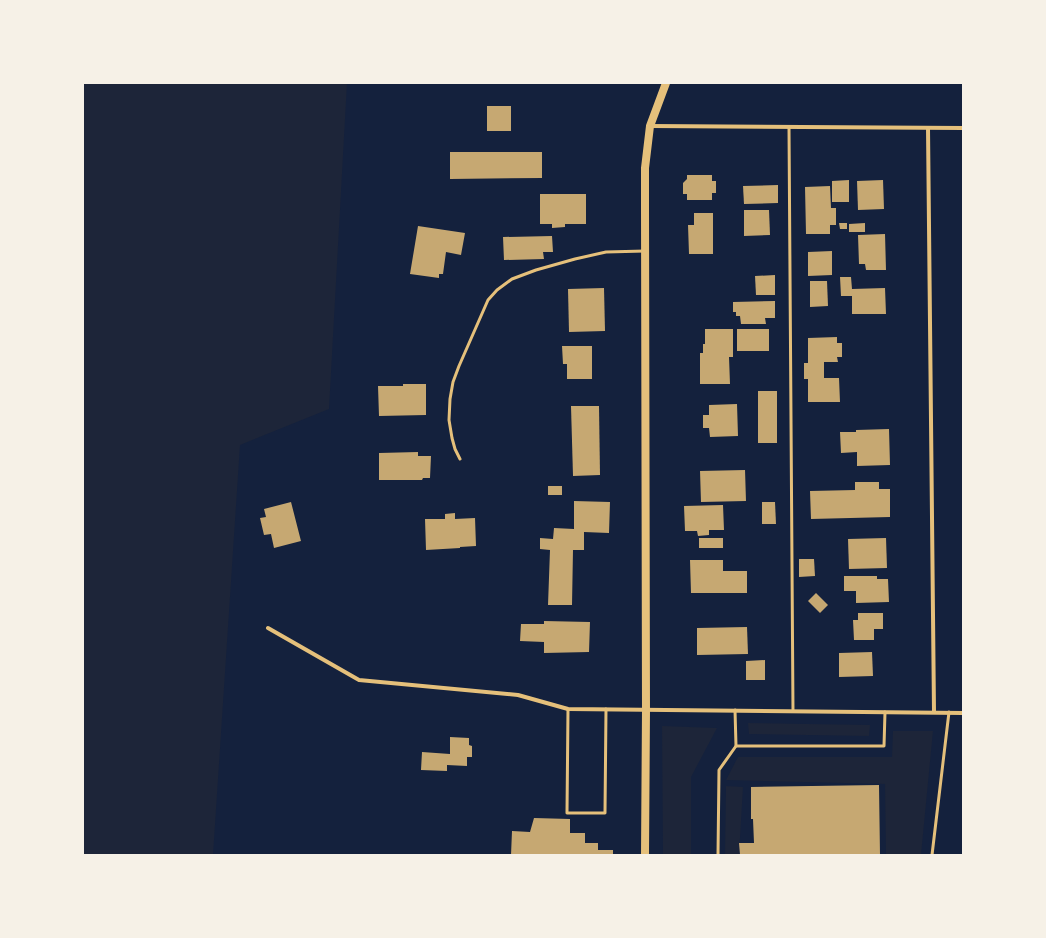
<svg xmlns="http://www.w3.org/2000/svg" width="1046" height="938" font-family="'DejaVu Sans',sans-serif">
<style>
.green{fill:#1d2539}
.building{fill:#c6a872}
.lines{fill:none;stroke-linecap:round;stroke-linejoin:round}
.service{stroke:#e5c07b;stroke-width:3}
.minor{stroke:#e5c07b;stroke-width:4}
.secondary{stroke:#e5c07b;stroke-width:8}
</style>
<rect width="100%" height="100%" fill="#14213d"/>
<g class="green">
<path d="M83 83H347L329 409 240 445 213 855H83Z"/>
<path d="M748 723 870 725 869 736 749 734Z"/>
<path d="M662 726 717 728 691 777V855H663Z"/>
<path d="M893 731H933L921 855H886L885 784 726 780 738 757H892Z"/>
<path d="M726 786 743 787 739 855H725Z"/>
</g>
<g class="building">
<rect x="487" y="106" width="24" height="25"/>
<path d="M450 152H542V178L450 179Z"/>
<path d="M687 175H712V181H716V193H712V200H687V194H683V183L687 179Z"/>
<path d="M849 180V202H832V181Z"/>
<path d="M883 180 884 209 858 210 857 181Z"/>
<path d="M778 185V203L744 204 743 186Z"/>
<path d="M830 186 831 208H836V225H830V234H806L805 187Z"/>
<path d="M540 194H586V224H565V227L552 228V224H540Z"/>
<path d="M744 210H769L770 235 744 236Z"/>
<path d="M694 213H713V254H689L688 225H694Z"/>
<path d="M839 223H847V229H840Z"/>
<path d="M865 223V232H849V224Z"/>
<path d="M418 226 465 233 461 255 446 252 443 274H439V278L410 274Z"/>
<path d="M885 234 886 270H866L865 264H859L858 235Z"/>
<path d="M552 236 553 252H543L544 259 504 260 503 237Z"/>
<path d="M832 251V275L808 276V252Z"/>
<path d="M775 275V295H756L755 276Z"/>
<path d="M840 277H851L852 289 885 288 886 314H852V296H841Z"/>
<path d="M810 281H827L828 306 810 307Z"/>
<path d="M604 288 605 331 569 332 568 289Z"/>
<path d="M775 301V318H765L766 324H741L740 316H736V312H733V302Z"/>
<path d="M705 329H733V357H729L730 384H700V353H703V344H705Z"/>
<rect x="737" y="329" width="32" height="22"/>
<path d="M837 337V343H842V357H837L838 362H824V378H839L840 402H808V379H804V363H808V338Z"/>
<path d="M562 346H592V379H567V364H563Z"/>
<path d="M403 384H426V415L379 416 378 386H403Z"/>
<rect x="758" y="391" width="19" height="52"/>
<path d="M737 404 738 436 710 437 709 428H703V415H709V405Z"/>
<path d="M571 406H599L600 475 573 476Z"/>
<path d="M889 429 890 465 857 466V452L841 453 840 432H856V430Z"/>
<path d="M418 452V456H431L430 478H423L422 480H379V453Z"/>
<path d="M745 470 746 501 701 502 700 471Z"/>
<path d="M855 482H879V489H890V517L811 519 810 491 855 490Z"/>
<rect x="548" y="486" width="14" height="9"/>
<path d="M574 501 610 502 609 533 584 532V550H573L572 605H548L550 550 540 549V538L553 539 554 528 574 529Z"/>
<path d="M291 502 301 541 274 548 271 534 264 535 260 518 266 517 264 509Z"/>
<path d="M762 502H775L776 524H762Z"/>
<path d="M723 505 724 530H709V535L698 536 697 531H685L684 506Z"/>
<path d="M455 513V519L475 518 476 546 460 547V548L426 550 425 519H445V514Z"/>
<rect x="699" y="538" width="24" height="10"/>
<path d="M886 538 887 568 849 569 848 539Z"/>
<path d="M799 559H814L815 576 799 577Z"/>
<path d="M690 560H723V571H747V593H691Z"/>
<path d="M844 576H877V579H888L889 602 856 603V591H844Z"/>
<path d="M816 593 828 605 820 613 808 601Z"/>
<path d="M858 613H883V629H874V640H854L853 620H858Z"/>
<path d="M544 621 590 622 589 652 544 653V642L520 641 521 624H544Z"/>
<path d="M747 627 748 654 697 655V628Z"/>
<path d="M872 652 873 676 839 677V653Z"/>
<path d="M765 660V680H746V661Z"/>
<path d="M450 737 469 738V745L472 746V757H467V766L447 765V771L421 770 422 752 450 754Z"/>
<path d="M879 785 880 855H740L739 843H754L753 819H751V787Z"/>
<path d="M534 818 570 819V833H585V843H598V850H613V855H511L512 831 530 832Z"/>
</g>
<g class="lines">
<g class="service">
<path d="M789 127 793 711"/>
<path d="M460 459 455 449 452 438 449 420 450 399 453 382 459 366 488 300 497 290 512 279 536 270 575 259 606 252 645 251"/>
<path d="M568 709 567 813H605L606 709"/>
<path d="M736 746H884L885 712"/>
<path d="M718 855 719 770 736 746 735 710"/>
<path d="M932 855 949 712"/>
</g>
<g class="minor">
<path d="M650 126 963 128"/>
<path d="M928 128 934 712"/>
<path d="M268 628 359 680 518 695 568 709 963 713"/>
</g>
<path class="secondary" d="M645 855 646 710 645 208V168L650 126 666 83"/>
</g>
<rect width="1046" height="938" fill="none" stroke="#f6f1e7" stroke-width="168"/>
</svg>
